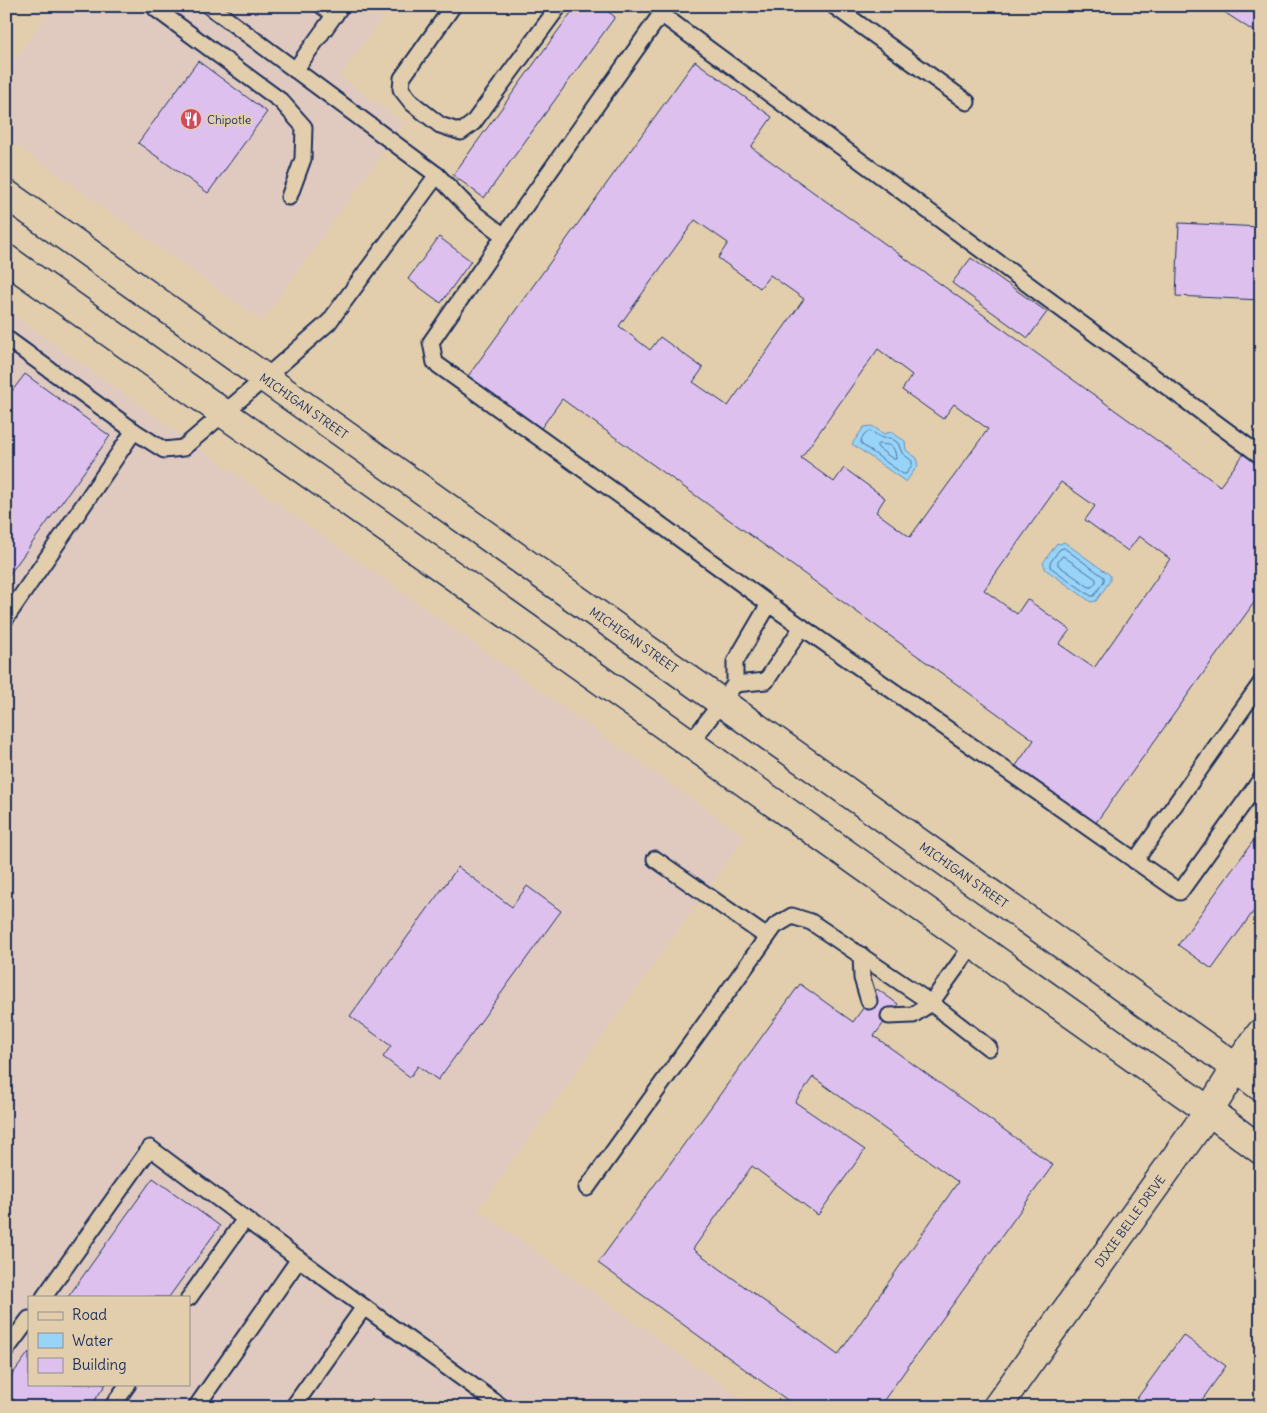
<svg xmlns="http://www.w3.org/2000/svg" width="1267" height="1413" font-family="Delius,sans-serif">
<style>
.built{fill:#e0cac0;fill-rule:evenodd}
.water{fill:#98d3f8;stroke:#6691ba}
.lines{fill:none;stroke-linecap:round;stroke-linejoin:round}
.shore{stroke:#4d719c;stroke-width:1}
.building{fill:#ddc0ee;stroke:#1b2f5e;fill-rule:evenodd}
.lane-casing{stroke:#1b2f5e;stroke-width:19}
.secondary-casing{stroke:#1b2f5e;stroke-width:31}
.lane{stroke:#e2ceac;stroke-width:15}
.secondary{stroke:#e2ceac;stroke-width:28}
.labels{text-anchor:middle;dominant-baseline:central;stroke-width:4.5;stroke-linejoin:round;paint-order:stroke}
.poi-label{font-size:12px;fill:#1b2f5e;stroke:#e2ceac;text-anchor:start}
.street-label{font-size:12px;fill:#1b2f5e;stroke:#e2ceac}
</style>
<rect width="100%" height="100%" fill="#e2ceac"/>
<filter id="ink" filterUnits="userSpaceOnUse"><feTurbulence type="fractalNoise" baseFrequency=".02" numOctaves="2"/><feDisplacementMap in="SourceGraphic" scale="10" xChannelSelector="R" yChannelSelector="G"/><feConvolveMatrix kernelMatrix="1 2 1 2 8 2 1 2 1" color-interpolation-filters="sRGB"/></filter>
<g filter="url(#ink)">
<g class="built">
<path d="M53 6H390L340 77 404 123 262 321 6 138V72Z"/>
<path d="M6 310 745 837 478 1210 753 1407H6ZM29 1297H189V1384H29Z"/>
</g>
<g class="water">
<path d="M872 426 884 434 891 432 905 441 906 450 917 458V463L918 465 906 482 852 444 864 427Z"/>
<path d="M1064 542 1110 575V581L1096 601 1091 602 1045 569V567L1043 563 1057 543 1060 544Z"/>
</g>
<g class="lines">
<g class="shore">
<path d="M870 431 882 438H891L898 443 902 453 912 461V465L906 474H903L861 444C860 439 866 432 870 431Z"/>
<path d="M878 444C890 445 895 444 896 459H893L878 448 877 446Z"/>
<path d="M1064 548 1104 577V581L1094 596H1091L1050 567V563L1059 550Z"/>
<path d="M1063 556 1096 579V582L1092 587H1089L1058 565V562Z"/>
</g>
</g>
<g class="building">
<path d="M576 6H601L615 17 484 198 453 175Z"/>
<path d="M1228 6H1261V36L1224 12Z"/>
<path d="M198 61 267 112 208 193 138 143Z"/>
<path d="M695 61 772 117 751 147 1220 486 1246 451 1261 462V593L1092 828 1013 770 1034 740 562 399 539 431 466 379ZM695 220 728 243 718 258 760 288 770 275 804 299 728 406 693 382 703 368 660 337 650 350 619 326ZM878 349 912 375 902 390 943 419 954 404 988 429 910 537 876 512 885 498 844 468 834 482 801 458ZM1061 482 1095 506 1085 520 1128 551 1139 536 1170 559 1094 668 1059 644 1070 630 1027 599 1017 614 984 590Z"/>
<path d="M1179 223 1261 227V300L1176 296Z"/>
<path d="M439 237 471 261 441 303 408 279Z"/>
<path d="M971 258 1047 312 1028 338 952 283Z"/>
<path d="M25 374 110 436 6 579V399Z"/>
<path d="M1261 830V901L1212 969 1178 945Z"/>
<path d="M458 867 512 907 527 886 561 911 438 1080 418 1066 410 1077 383 1057 391 1046 350 1016Z"/>
<path d="M800 984 853 1022 877 989 898 1004 874 1036 1053 1165 879 1407H797L598 1263ZM813 1077 958 1182 838 1355 693 1249 752 1166 818 1215 865 1150 795 1102Z"/>
<path d="M153 1178 220 1226 169 1297H68Z"/>
<path d="M1183 1335 1226 1366 1197 1407H1136L1133 1404Z"/>
<path d="M29 1352V1384H106L90 1407H24L6 1394V1383Z"/>
</g>
<g class="lines">
<g class="lane-casing">
<g id="lane">
<path d="M322 6 335 15"/>
<path d="M453 6 402 78 401 89 412 103 440 125 461 132 473 123 559 6"/>
<path d="M834 6 967 102"/>
<path d="M156 9 281 101 304 127 303 159 289 197"/>
<path d="M295 70 341 6"/>
<path d="M437 175 474 213 504 236"/>
<path d="M6 338 134 431 164 450 183 448 265 378 329 322 437 175 209 6"/>
<path d="M1261 456 661 14 504 236 431 342 435 363 650 517 769 604 1180 892 1261 779"/>
<path d="M6 618 134 431"/>
<path d="M735 684 766 681 802 627"/>
<path d="M690 744 735 684V662L769 604"/>
<path d="M655 859 767 937"/>
<path d="M1135 861 1261 683"/>
<path d="M861 955 862 978 869 1001"/>
<path d="M889 1016 913 1015 931 1003 989 1048"/>
<path d="M587 1188 775 926 792 916 811 922 931 1003 973 944"/>
<path d="M44 1297 150 1148 299 1259 196 1407"/>
<path d="M189 1298 245 1219"/>
<path d="M364 1307 502 1407"/>
<path d="M6 1350 29 1319"/>
<path d="M112 1407 128 1384"/>
<path d="M293 1407 364 1307 299 1259"/>
</g>
</g>
<g class="secondary-casing">
<g id="secondary">
<path d="M6 194 1236 1068 1261 1087"/>
<path d="M6 259 1209 1111 1261 1150"/>
<path d="M997 1407 1209 1111 1236 1068 1261 1033"/>
</g>
</g>
<use href="#lane" class="lane"/>
<use href="#secondary" class="secondary"/>
</g>
</g>
<defs>
<g id="restaurant-disc" transform="scale(1.125)"><circle r="9.5" fill="#d1495b" stroke="#e2ceac"/><path d="M-5-6h1v4h1v-4h1v4h1v-4h1v5L-1.5 .5V6h-2V.5L-5-1ZM5-6V6H3V1.5H1.5Q1.5-4 5-6Z" fill="#fff"/></g>
</defs>
<g fill-rule="evenodd">
<use href="#restaurant-disc" x="191" y="119"/>
</g>
<g class="labels">
<g class="poi-label">
<text x="207" y="119">Chipotle</text>
</g>
<g class="street-label">
<text transform="translate(304 406) rotate(35)">MICHIGAN STREET</text>
<text transform="translate(634 640) rotate(35)">MICHIGAN STREET</text>
<text transform="translate(964 875) rotate(35)">MICHIGAN STREET</text>
<text transform="translate(1130 1221) rotate(-54)">DIXIE BELLE DRIVE</text>
</g>
</g>
<rect width="1267" height="1413" fill="none" stroke="#e2ceac" stroke-width="25"/>
<rect x="12" y="12" width="1242" height="1388" fill="none" stroke="#1b2f5e" stroke-width="2" filter="url(#ink)"/>
<rect x="28" y="1296" width="162" height="90" fill="#e2ceac" stroke="#928e8d"/>
<rect x="38" y="1312" width="25" height="8" fill="#e2ceac" stroke="#928e8d"/>
<text x="72" y="1320" font-size="15" fill="#1b2f5e">Road</text>
<rect x="38" y="1333" width="25" height="15" fill="#98d3f8" stroke="#928e8d"/>
<text x="72" y="1346" font-size="15" fill="#1b2f5e">Water</text>
<rect x="38" y="1358" width="25" height="15" fill="#ddc0ee" stroke="#928e8d"/>
<text x="72" y="1370" font-size="15" fill="#1b2f5e">Building</text>
</svg>
